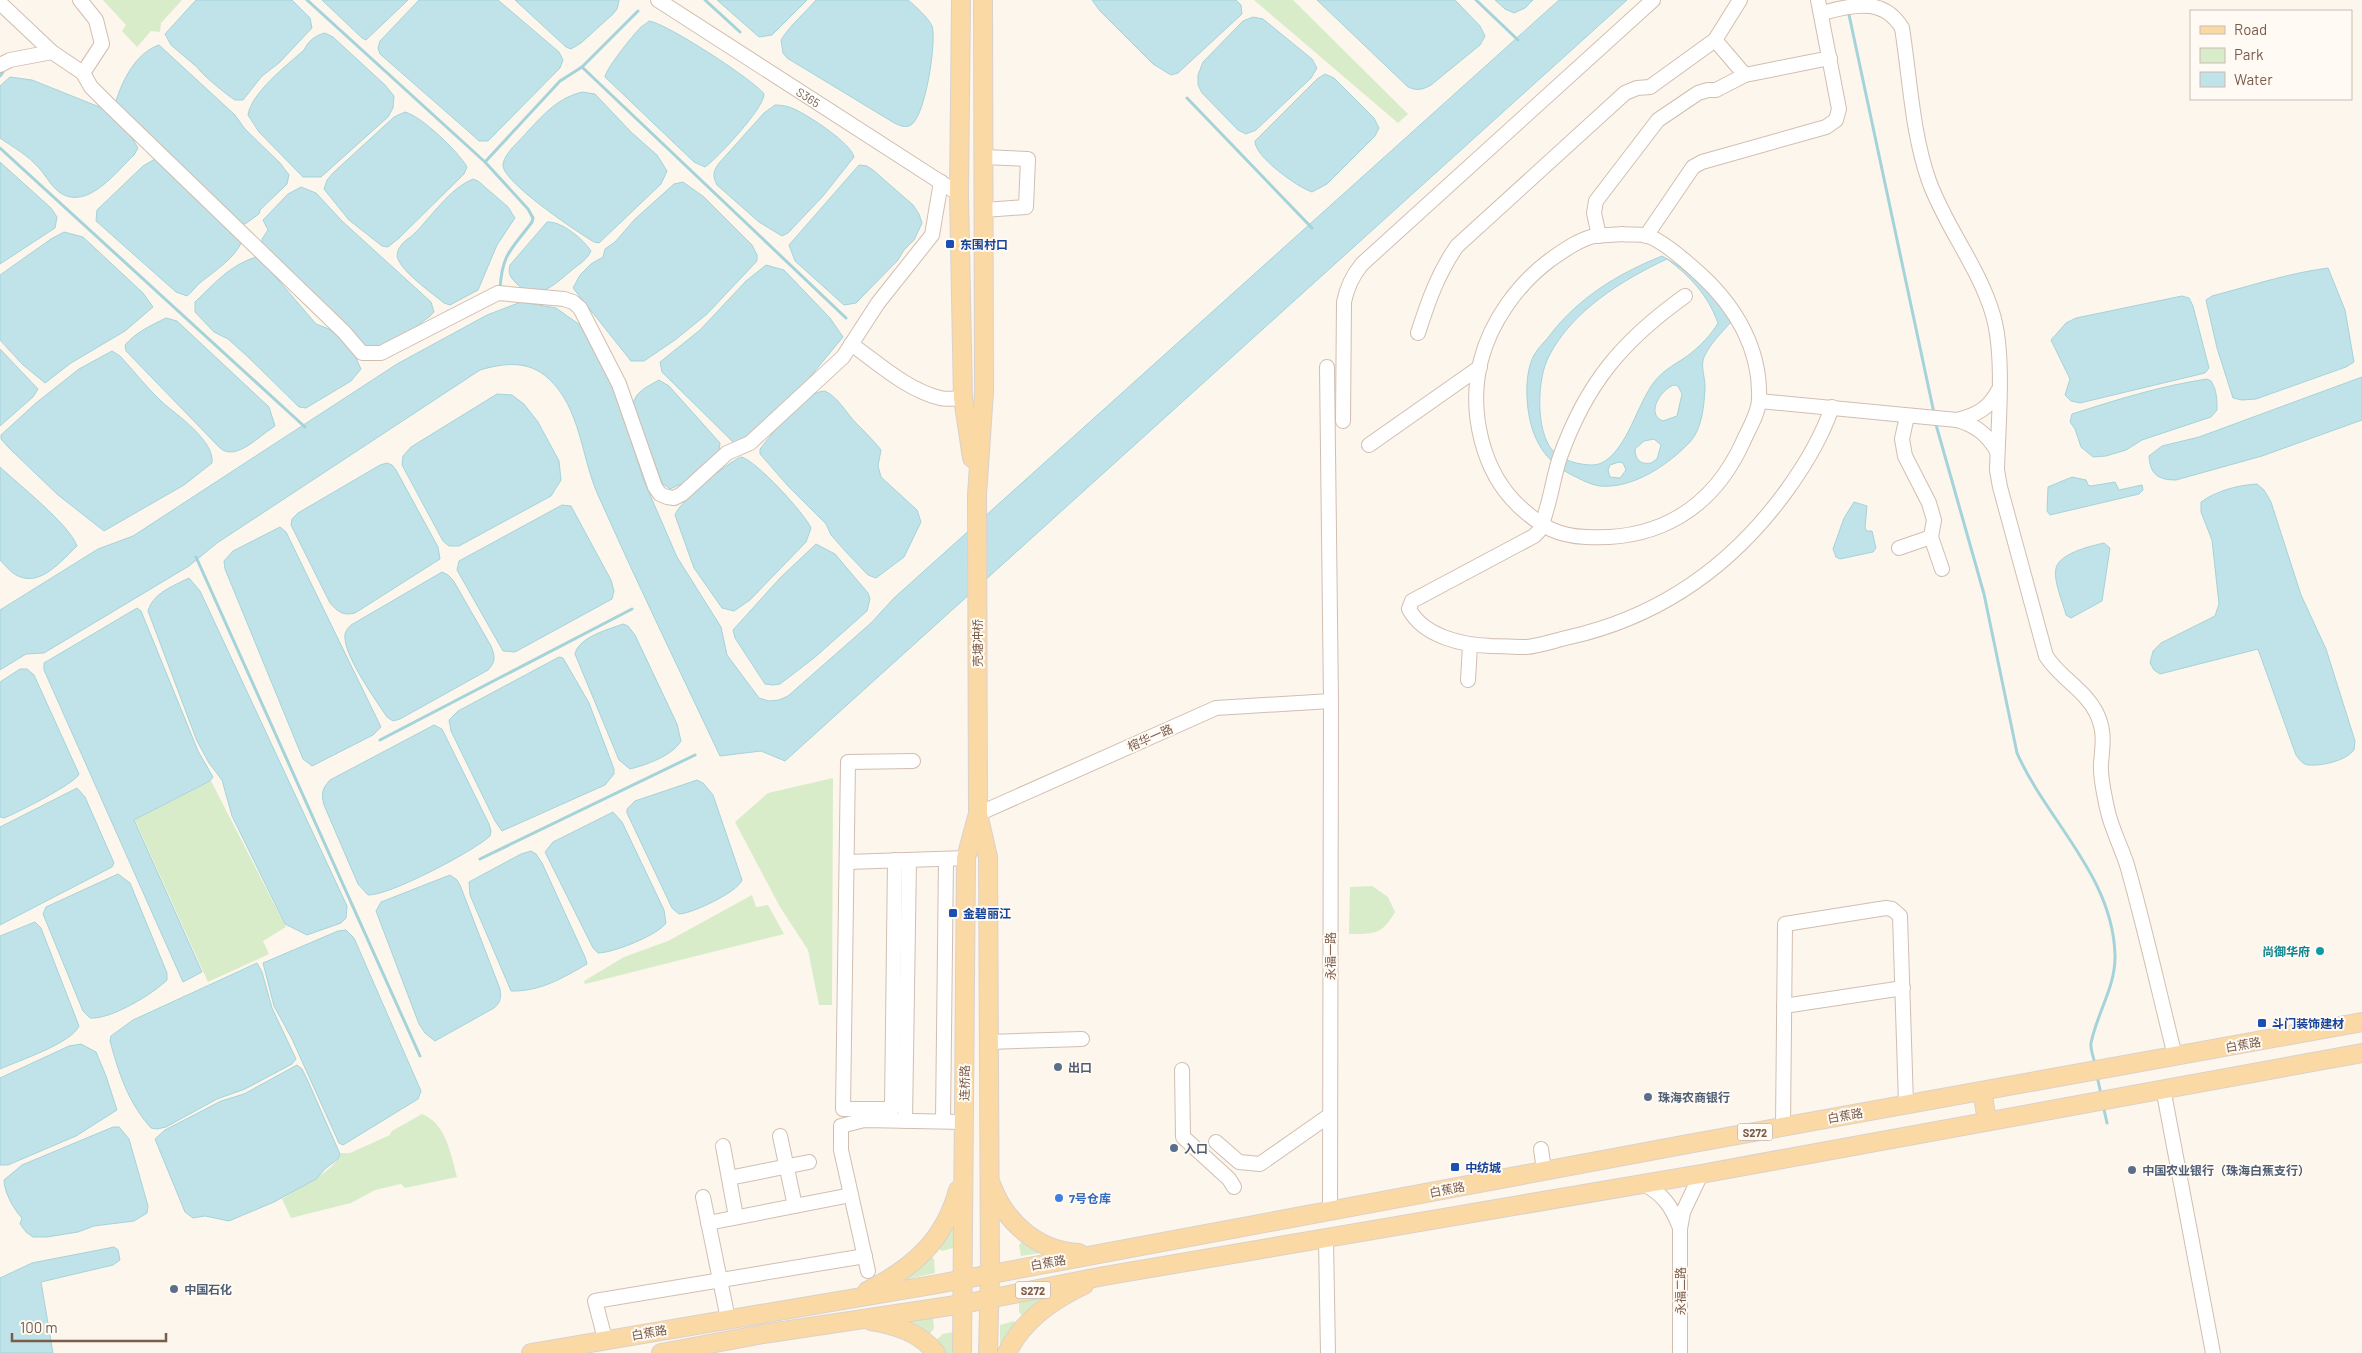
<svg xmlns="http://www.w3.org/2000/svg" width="2362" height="1353" font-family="Barlow,'Noto Sans SC',sans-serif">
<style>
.green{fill:#d8ecc9}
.water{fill:#bfe3e8;stroke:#a5d3da;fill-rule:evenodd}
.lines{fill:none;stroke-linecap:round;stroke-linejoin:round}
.stream{stroke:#a5d3da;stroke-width:3}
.minor-casing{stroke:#d1beb0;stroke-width:16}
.major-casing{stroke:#dad1cd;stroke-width:20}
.minor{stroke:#fff;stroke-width:14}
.major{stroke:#fbd9a5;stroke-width:18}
.transit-dot{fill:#1a4fb4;stroke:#fffaf3;stroke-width:2}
.culture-dot{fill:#0f9aa8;stroke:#fffaf3;stroke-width:2}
.service-dot{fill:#5c6f8a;stroke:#fffaf3;stroke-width:2}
.shop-dot{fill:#3f7fe0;stroke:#fffaf3;stroke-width:2}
.labels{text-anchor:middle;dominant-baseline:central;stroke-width:4;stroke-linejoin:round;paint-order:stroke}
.shield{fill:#fffaf3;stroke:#a28b7f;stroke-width:1}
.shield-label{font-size:11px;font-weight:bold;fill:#7a5c4d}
.street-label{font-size:12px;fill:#7a5c4d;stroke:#fffaf3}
.transit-label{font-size:12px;font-weight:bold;fill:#164399;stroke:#fffaf3;text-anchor:start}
.culture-label{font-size:12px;font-weight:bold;fill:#0d838f;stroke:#fffaf3;text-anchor:end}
.service-label{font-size:12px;font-weight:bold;fill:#4e5e75;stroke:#fffaf3;text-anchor:start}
.shop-label{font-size:12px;font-weight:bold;fill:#366cbe;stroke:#fffaf3;text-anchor:start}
</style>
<rect width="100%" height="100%" fill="#fdf6ec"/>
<g class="green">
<path d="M103 0H182L161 23 160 32 151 31 137 47 122 31 126 25Z"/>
<path d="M1254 0H1293L1408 114 1398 123Z"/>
<path d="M833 778 832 1005H819L808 950 780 907 735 822 768 793Z"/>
<path d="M211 781 286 927 263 941 269 954 208 982 135 820Z"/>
<path d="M1372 886 1388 897 1395 912C1382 935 1374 934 1349 934L1350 887Z"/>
<path d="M752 895 756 907 768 905 784 934 585 984 584 981 624 957 668 941Z"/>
<path d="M422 1114C446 1123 451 1155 457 1177L405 1188 401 1184 375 1190 351 1203 291 1218 282 1199C299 1188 334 1172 341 1153H350L390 1135 392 1131Z"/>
<path d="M954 1220 953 1248 942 1251 935 1246Z"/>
<path d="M1025 1238 1048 1252 1021 1256 1019 1245Z"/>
<path d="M928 1254 934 1259 935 1273 899 1281Z"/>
<path d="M1053 1293 1025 1318 1019 1312V1299Z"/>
<path d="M933 1316 934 1328 927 1338 901 1323Z"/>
<path d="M1014 1321 1018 1326 1000 1352V1325Z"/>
<path d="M953 1332V1353H943L933 1343 943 1334Z"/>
</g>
<g class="water">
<path d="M196 0H292L310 18 312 28 279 63 262 76 243 100H235C228 96 200 73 198 68L171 45 165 34Z"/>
<path d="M322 0H408L366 40 362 38Z"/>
<path d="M419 0H498L559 52 563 60 560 68 488 141H479L468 131 380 54 378 48 380 41Z"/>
<path d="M515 0H619V1L617 9 613 14 581 43 571 49 566 47Z"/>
<path d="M717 0H807L772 35 759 37Z"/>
<path d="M816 0H908C916 7 927 16 932 26 937 40 925 122 909 126 903 128 896 124 891 121L787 58 783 53 781 40C791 24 804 14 816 0Z"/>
<path d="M1092 0H1236L1241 5 1242 14 1178 73 1171 75 1153 64 1100 11Z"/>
<path d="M1317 0H1455L1480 26 1485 36 1480 45 1431 85C1422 90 1417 91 1408 87Z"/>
<path d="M1495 0H1533L1525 8 1514 13 1505 9Z"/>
<path d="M1559 0H1627L785 761 761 751 720 756C679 669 637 583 598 495 581 457 581 408 548 378 528 360 504 363 480 370L217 543 189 566 44 653 26 654 0 670V610L98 549 133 536 397 364 487 315 521 302 556 308 580 325 615 391 644 481 677 557 721 627 727 655 759 698 769 701 779 700 788 696 871 623 894 598Z"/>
<path d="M1253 17 1263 19 1312 59 1317 68 1311 78 1256 130 1246 134 1238 130 1202 93 1198 85V75L1203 62 1243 21Z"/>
<path d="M649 21C666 23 754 80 764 94 765 107 717 159 705 167L694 162 605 77C605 70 633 35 640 28 643 25 646 24 649 21Z"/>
<path d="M325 33 333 37 385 85 394 96 393 108 388 117 321 177H303L259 132 248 115C251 93 287 65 304 50 308 41 316 35 325 33Z"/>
<path d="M159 45 235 115 245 129 280 163 289 175 287 184 260 210 259 214 245 224 241 223 117 104 116 101C123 79 136 53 159 45Z"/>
<path d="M1325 74 1334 78 1374 118 1379 128 1375 136 1327 184 1312 192C1297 187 1254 156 1255 141L1317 79Z"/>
<path d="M10 77 32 80 102 108 132 138 138 148 134 155C117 171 89 209 62 194 52 188 47 177 39 168 29 156 13 147 0 138V86Z"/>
<path d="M582 92 595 94 631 132 657 155 667 171 661 184 599 243 594 242C579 233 500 181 503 164 505 152 521 140 528 131 545 113 558 98 582 92Z"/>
<path d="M775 105C781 105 788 106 794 109 808 115 851 143 854 157L823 196 788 233 782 236 759 222 717 185C712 175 713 171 720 162L764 113Z"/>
<path d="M405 112C421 116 458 151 467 167L464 174 399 238 388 247 382 246 349 220 324 189 327 180 334 172 394 117Z"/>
<path d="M155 159 160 161 242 241C235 258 216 270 201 282 196 286 192 292 187 296L176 292 96 221 97 210 143 166Z"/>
<path d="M0 162 51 208 57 217 55 228 0 264Z"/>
<path d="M859 165 867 166 873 170 913 205 919 214 922 223 914 240 904 250 898 260 856 303 844 305 795 261 789 245Z"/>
<path d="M473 179 478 181 508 207 515 218 497 245 478 290 450 305 444 303C432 293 406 275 399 261 396 257 397 251 400 247 403 241 410 238 414 234 432 216 449 189 473 179Z"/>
<path d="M683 182 704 197 752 245 757 255V261L707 314 675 340 644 361H631L573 288 580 275 591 264 603 257 605 249 615 242 635 219 674 184Z"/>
<path d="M301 187 316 193 342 221 431 302 434 312 429 317C411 330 389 350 365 346L262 243V239L268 230 263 220 288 194Z"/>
<path d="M547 222C562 221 583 239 591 251 587 260 579 264 572 270 554 285 536 304 515 282 510 277 508 273 510 265Z"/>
<path d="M64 232 83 237 143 293 153 307 125 331 71 363 45 383 22 364 0 340V275L51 239Z"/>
<path d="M1662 256C1691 271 1714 295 1731 322 1722 332 1711 343 1705 355 1699 365 1706 378 1705 389 1704 406 1702 429 1690 442 1668 465 1633 489 1600 486 1591 485 1580 479 1572 475 1545 462 1532 439 1528 409 1526 393 1526 372 1533 357 1536 351 1542 344 1547 339 1576 299 1617 274 1662 256ZM1667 259C1690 276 1708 295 1718 323 1711 335 1701 345 1690 354 1678 363 1664 369 1654 382 1637 405 1628 446 1605 461 1596 467 1587 465 1576 463 1568 461 1559 457 1553 451 1535 431 1537 378 1549 356 1572 311 1622 280 1667 259ZM1674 385 1678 386 1682 394 1677 416 1663 421C1645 414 1661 389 1674 385ZM1654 439 1661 445 1657 459 1651 463C1641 465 1635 460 1635 449L1644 441ZM1619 462 1623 463 1626 470 1620 478 1610 477 1608 470 1610 465Z"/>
<path d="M256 257 273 274 316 324 329 329 341 339 354 354 361 369 351 381 306 408 299 407 247 356 228 339 214 332 195 312V302C215 283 230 265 256 257Z"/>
<path d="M766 265 784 270 830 318 843 337 800 389 786 400 757 431 738 442 734 443 662 372 660 362 700 330 746 281Z"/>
<path d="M2328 268 2345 310 2354 362 2346 367 2256 399 2242 400 2233 398 2217 348 2206 300 2212 296C2250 286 2289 273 2328 268Z"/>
<path d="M2182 296 2189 298 2193 306 2209 368 2205 373 2080 403 2071 401 2065 395 2070 379 2051 340 2066 323 2076 318Z"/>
<path d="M166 318 177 321 269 407 275 426C260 435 236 462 220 448L126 351 125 345C136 332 152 325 166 318Z"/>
<path d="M0 349 38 389 33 397 0 426Z"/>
<path d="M112 351 120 356C134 371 147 388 162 402 177 415 215 441 212 463L184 485 104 531 58 495 9 448 1 439V435L36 403 79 369Z"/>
<path d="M2362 377V420L2262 456 2176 480C2159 480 2150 475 2149 456L2162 446 2199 437Z"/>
<path d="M2207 379 2211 381C2217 390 2217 400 2217 410L2211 417 2142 440 2126 450 2106 456 2093 457 2081 447 2075 429 2070 422 2072 414C2116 400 2160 386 2207 379Z"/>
<path d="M659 380 669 386 720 443 719 451 686 482 670 489 662 483 633 405C635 391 649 386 659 380Z"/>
<path d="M825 391C839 398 846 413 856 423 865 432 873 440 881 450L878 466 881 477 917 510 921 522 904 557 876 578 868 575 847 553 831 535 826 524 788 486 760 454V449C773 433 804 391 825 391Z"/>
<path d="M497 394 512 395 524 404 538 422 559 461 561 480 551 496 459 546H449L443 541 402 465 403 456 411 447Z"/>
<path d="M741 457C756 460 805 514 811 528L806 542 750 600 734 611 722 608 694 568 675 515C679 502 728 462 741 457Z"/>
<path d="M387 463 392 465 396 470 438 547 440 559 355 613C343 616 338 612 330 603L291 525 292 519 298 513 380 465Z"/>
<path d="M0 467C18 484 70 525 77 546 62 560 41 587 18 576 11 573 5 565 0 560Z"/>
<path d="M2072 477 2086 480 2088 485 2091 486 2115 482 2119 490 2142 485 2143 490 2139 494 2050 515 2047 511 2048 487Z"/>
<path d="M2257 484 2264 490 2271 502 2301 595 2326 649 2355 741 2354 750C2345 761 2323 766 2308 765 2302 764 2299 759 2296 755L2258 649 2160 674 2154 670 2150 663 2153 651 2161 643 2215 616 2219 604 2212 540 2201 512V502C2216 491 2238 485 2257 484Z"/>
<path d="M1854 502 1867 506 1865 528 1867 531H1872L1876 548 1873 552 1840 559 1836 557 1833 549 1844 518Z"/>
<path d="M562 505 571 506 611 580 614 591 612 599 515 652 503 651 457 570 459 561Z"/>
<path d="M280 527 286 532 381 727 373 735 312 766 303 759 225 569 224 561 233 551Z"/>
<path d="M2104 543 2110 548 2102 601 2071 618 2066 615C2063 602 2053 581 2056 568 2060 553 2091 546 2104 543Z"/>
<path d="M816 544 835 554 868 593 870 599 867 611 814 658 780 684 773 685 765 684 735 638 733 630 780 578Z"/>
<path d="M442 572 448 575 453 580 491 646C495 656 496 662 488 670L400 719 393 721 387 717C375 699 347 660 345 639 344 633 347 629 351 625Z"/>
<path d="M189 578 200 591 347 906 346 918 341 923 307 935 285 924 232 816 222 780 209 763 197 741 148 611C153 593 173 586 189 578Z"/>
<path d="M137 608 141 611 198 751 213 777 210 781 134 820 202 972 183 982 44 670V663Z"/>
<path d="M623 624 628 626 635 635 677 724 681 741C672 756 646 765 630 769L619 760 575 654C579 637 607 630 623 624Z"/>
<path d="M559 657 563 658 589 703 614 769V774L605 785 502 831 495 821 451 731 449 720 458 711Z"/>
<path d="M20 669H27L34 675 79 774C76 783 17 813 4 818L0 817V682Z"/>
<path d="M434 725 442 729 489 824 491 831 490 836C474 851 389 896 368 895L358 884 324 805C321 793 322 789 330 780Z"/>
<path d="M697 780 703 783 713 795 742 880C738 892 691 914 679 914L672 908 627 813V809L635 801Z"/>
<path d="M77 788 85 797 114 863 112 867 0 925V827Z"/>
<path d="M613 812 622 822 664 910 666 923C658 935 613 953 598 953L593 948 545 852 553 842Z"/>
<path d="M531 851 536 854 542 863 585 957 587 964C563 978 539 992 511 991L470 895 469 882 521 854Z"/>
<path d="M118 874 130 883 167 973V980C153 994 110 1020 90 1018L83 1011 43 914 46 907Z"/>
<path d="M450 875 457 880 460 885 500 989C501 998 501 1002 494 1008L435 1041 425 1033 419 1024 376 911 381 902Z"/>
<path d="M35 922 41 928 79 1026C72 1043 18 1061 0 1069V936Z"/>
<path d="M346 930 354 938 421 1091 418 1099 343 1145 339 1143 292 1039 274 1006 263 963 338 931Z"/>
<path d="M257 963 262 972 272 1008 296 1059 292 1064 245 1089 217 1099 166 1127 157 1129 151 1128C128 1102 119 1074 110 1041L111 1036 133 1020Z"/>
<path d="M81 1044 96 1052 106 1076 117 1110 76 1136 8 1165H0V1078L69 1046Z"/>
<path d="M297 1065 302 1069 307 1079 340 1154 338 1159 326 1168 316 1179 274 1202 229 1221 205 1216 193 1218 185 1212 155 1139 165 1130 221 1101 244 1094Z"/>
<path d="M113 1127H119L129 1139 148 1206 147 1213 134 1221 94 1226 78 1232 47 1237H33L26 1232 20 1224 22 1218C14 1210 4 1192 4 1180L22 1165Z"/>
<path d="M114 1247 118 1250 120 1260 113 1265 41 1282 53 1353H0V1278L32 1263Z"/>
</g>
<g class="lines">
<g class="stream">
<path d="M307 0 485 162"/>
<path d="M705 0 740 32"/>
<path d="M1476 0 1518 40"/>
<path d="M1848 10 1934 413"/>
<path d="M582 67 846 318"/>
<path d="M0 76 3 72"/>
<path d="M1187 98 1312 228"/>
<path d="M0 148 305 427"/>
<path d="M500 289C502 253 512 249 532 222L533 218 528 209 485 162 560 81 582 67 638 11"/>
<path d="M1935 421 1984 594 2017 753C2047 821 2113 876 2115 955 2116 986 2097 1013 2091 1043 2090 1049 2094 1058 2095 1065"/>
<path d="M196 557 420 1056"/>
<path d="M380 740 632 609"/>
<path d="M480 859 695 755"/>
<path d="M2097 1076 2101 1094"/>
<path d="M2103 1105 2107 1123"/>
</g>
<g class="minor-casing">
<g id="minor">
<path d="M80 0 96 20 102 44 83 73"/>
<path id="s1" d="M658 0 959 194"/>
<path d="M0 3 52 52"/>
<path d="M1826 12C1859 3 1885 0 1902 28 1910 78 1912 133 1929 181 1946 228 1979 267 1993 315 2005 356 1998 426 1997 470L2000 487 2046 656C2060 678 2084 689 2096 712 2105 730 2103 743 2101 763 2100 778 2104 793 2107 808 2111 828 2121 846 2127 865 2145 928 2159 992 2175 1056"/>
<path d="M1715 40 1745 75"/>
<path d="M0 65 10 60 52 52 83 73 91 87 108 104 344 332 362 353H381L498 293 564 299 573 302 580 308 619 384 655 487 660 494 667 497 674 498 682 494 727 453 750 443 843 357 878 303 932 235 941 182"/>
<path d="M984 157 1028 159 1026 207 984 210"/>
<path d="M1622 234C1629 235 1638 234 1645 235 1661 239 1688 263 1701 275 1736 307 1761 350 1759 399 1759 413 1748 430 1743 442 1713 508 1659 541 1586 537 1558 536 1542 527 1521 508 1482 473 1468 411 1481 360 1491 321 1518 284 1550 260 1563 251 1578 240 1594 236 1603 235 1613 235 1622 234Z"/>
<path d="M1599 236 1594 213 1596 201 1658 120 1698 93 1708 90H1716L1745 75 1830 58"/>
<path d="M1646 236 1693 167 1702 162 1826 127 1836 120 1839 109 1818 0"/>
<path d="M1685 296C1622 341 1586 384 1560 457 1552 481 1550 507 1539 531L1534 536 1412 601 1409 609C1424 637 1463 645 1491 646 1503 646 1514 647 1526 647 1540 646 1556 640 1570 637 1662 616 1732 566 1787 490 1805 465 1822 437 1832 407"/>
<path d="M1418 333C1428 302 1438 273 1457 246L1625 93 1637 88 1650 87 1715 40 1740 0"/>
<path d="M851 344C878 363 907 390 940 398 947 400 956 398 963 398"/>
<path d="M1327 367 1331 701 1330 1211"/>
<path d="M1759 401 1957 420C1975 425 1987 434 1997 451"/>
<path d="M1907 416 1902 439 1905 456 1929 503 1934 520 1931 537 1942 569"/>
<path d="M1957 420C1977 415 1989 408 1998 391"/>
<path d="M1343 421 1344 302C1347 287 1352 276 1362 264L1653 0"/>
<path d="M1369 445 1480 367"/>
<path d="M1899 548 1931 537"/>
<path d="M1468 680 1470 645"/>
<path d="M978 814 1216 708 1331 701"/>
<path d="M895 860 892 1109H843L848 762 913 761"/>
<path d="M847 862 966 858"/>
<path d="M1784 1006 1903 988"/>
<path d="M988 1042 1082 1039"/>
<path d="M1182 1070 1183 1137 1229 1179 1234 1187"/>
<path d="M2163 1088 2213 1353"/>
<path d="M905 1121 909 860"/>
<path d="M943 1121 946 859"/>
<path d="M1783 1126 1785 924 1886 908 1892 909 1900 916 1906 1104"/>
<path d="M780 1136 795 1206"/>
<path d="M1216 1142 1239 1162 1260 1164 1330 1115"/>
<path d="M723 1146 736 1217"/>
<path d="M1541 1149 1544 1170"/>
<path d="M729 1178 809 1162"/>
<path d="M1644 1184C1664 1195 1672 1207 1680 1228"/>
<path d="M703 1197 728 1319"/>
<path d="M708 1223 851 1195"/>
<path d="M1326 1240 1328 1353"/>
<path d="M868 1271 841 1150V1126L864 1120 963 1122"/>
<path d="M605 1339 595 1301 865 1256"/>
<path d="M1680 1353V1229L1683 1212 1701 1174"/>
</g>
</g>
<g class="major-casing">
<g id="major">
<path d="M961 0 959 194 963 398 972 458"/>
<path d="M983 0 984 392 977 495 978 814 988 857 990 1273 988 1353"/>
<path d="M1982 1091 1987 1120"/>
<path d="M991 1184C1005 1222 1037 1251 1079 1253"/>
<path d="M867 1291C912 1269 945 1240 958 1190"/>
<path d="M871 1321C894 1324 922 1334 936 1353"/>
<path d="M531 1353 938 1284 1688 1144 2362 1022"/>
<path d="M661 1353 763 1334 963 1304 1104 1276 1701 1174 2362 1053"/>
<path d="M962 1353 966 858 977 817"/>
<path d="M1007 1353C1022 1321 1052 1300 1084 1285"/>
</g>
</g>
<use href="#minor" class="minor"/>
<use href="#major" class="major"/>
</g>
<g class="transit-dot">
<rect x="945" y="239" width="10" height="10" rx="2.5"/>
<rect x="948" y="908" width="10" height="10" rx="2.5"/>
<rect x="2257" y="1018" width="10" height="10" rx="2.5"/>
<rect x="1450" y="1162" width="10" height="10" rx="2.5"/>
</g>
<circle class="culture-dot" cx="2320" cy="951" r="5"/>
<g class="service-dot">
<circle cx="1058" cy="1067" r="5"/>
<circle cx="1648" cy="1097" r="5"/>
<circle cx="1174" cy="1148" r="5"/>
<circle cx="2132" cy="1170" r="5"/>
<circle cx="174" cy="1289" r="5"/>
</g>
<circle class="shop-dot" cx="1059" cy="1198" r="5"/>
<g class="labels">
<g class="shield">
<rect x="1737.5" y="1123.5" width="35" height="17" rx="4"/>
<rect x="1015.5" y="1281.5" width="35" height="17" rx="4"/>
</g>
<g class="shield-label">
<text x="1755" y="1132">S272</text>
<text x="1033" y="1290">S272</text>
</g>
<g class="street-label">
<text stroke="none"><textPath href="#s1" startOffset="179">S365</textPath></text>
<text transform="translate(977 643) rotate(-90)">壳塘冲桥</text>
<text transform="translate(1150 737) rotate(-24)">榕华一路</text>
<text transform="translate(1330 956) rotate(-90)">永福一路</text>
<text transform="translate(2243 1044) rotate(-10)">白蕉路</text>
<text transform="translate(964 1083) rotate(-89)">连桥路</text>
<text transform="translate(1845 1115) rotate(-10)">白蕉路</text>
<text transform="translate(1447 1189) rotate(-11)">白蕉路</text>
<text transform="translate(1048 1262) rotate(-10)">白蕉路</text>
<text transform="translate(1680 1291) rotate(-90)">永福二路</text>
<text transform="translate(649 1332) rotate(-10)">白蕉路</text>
</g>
<g class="transit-label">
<text x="960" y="244">东围村口</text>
<text x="963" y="913">金碧丽江</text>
<text x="2272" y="1023">斗门装饰建材</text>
<text x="1465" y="1167">中纺城</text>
</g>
<g class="culture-label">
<text x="2310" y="951">尚御华府</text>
</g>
<g class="service-label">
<text x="1068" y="1067">出口</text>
<text x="1658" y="1097">珠海农商银行</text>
<text x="1184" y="1148">入口</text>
<text x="2142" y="1170">中国农业银行（珠海白蕉支行）</text>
<text x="184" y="1289">中国石化</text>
</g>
<g class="shop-label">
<text x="1069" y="1198">7号仓库</text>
</g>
</g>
<rect x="2190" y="10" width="162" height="90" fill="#fffaf3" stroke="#cabbb1"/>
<rect x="2200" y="26" width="25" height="8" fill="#fbd9a5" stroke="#cabbb1"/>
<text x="2234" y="35" font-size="15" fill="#7a5c4d">Road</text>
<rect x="2200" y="48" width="25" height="15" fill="#d8ecc9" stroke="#cabbb1"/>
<text x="2234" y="60" font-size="15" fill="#7a5c4d">Park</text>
<rect x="2200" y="72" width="25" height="15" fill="#bfe3e8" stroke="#cabbb1"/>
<text x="2234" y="85" font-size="15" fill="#7a5c4d">Water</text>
<path d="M12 1333v8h154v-8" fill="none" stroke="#7a5c4d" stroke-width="2.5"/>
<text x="20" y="1333" font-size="15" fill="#7a5c4d" stroke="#fffaf3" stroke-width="4" paint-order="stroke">100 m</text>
</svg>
